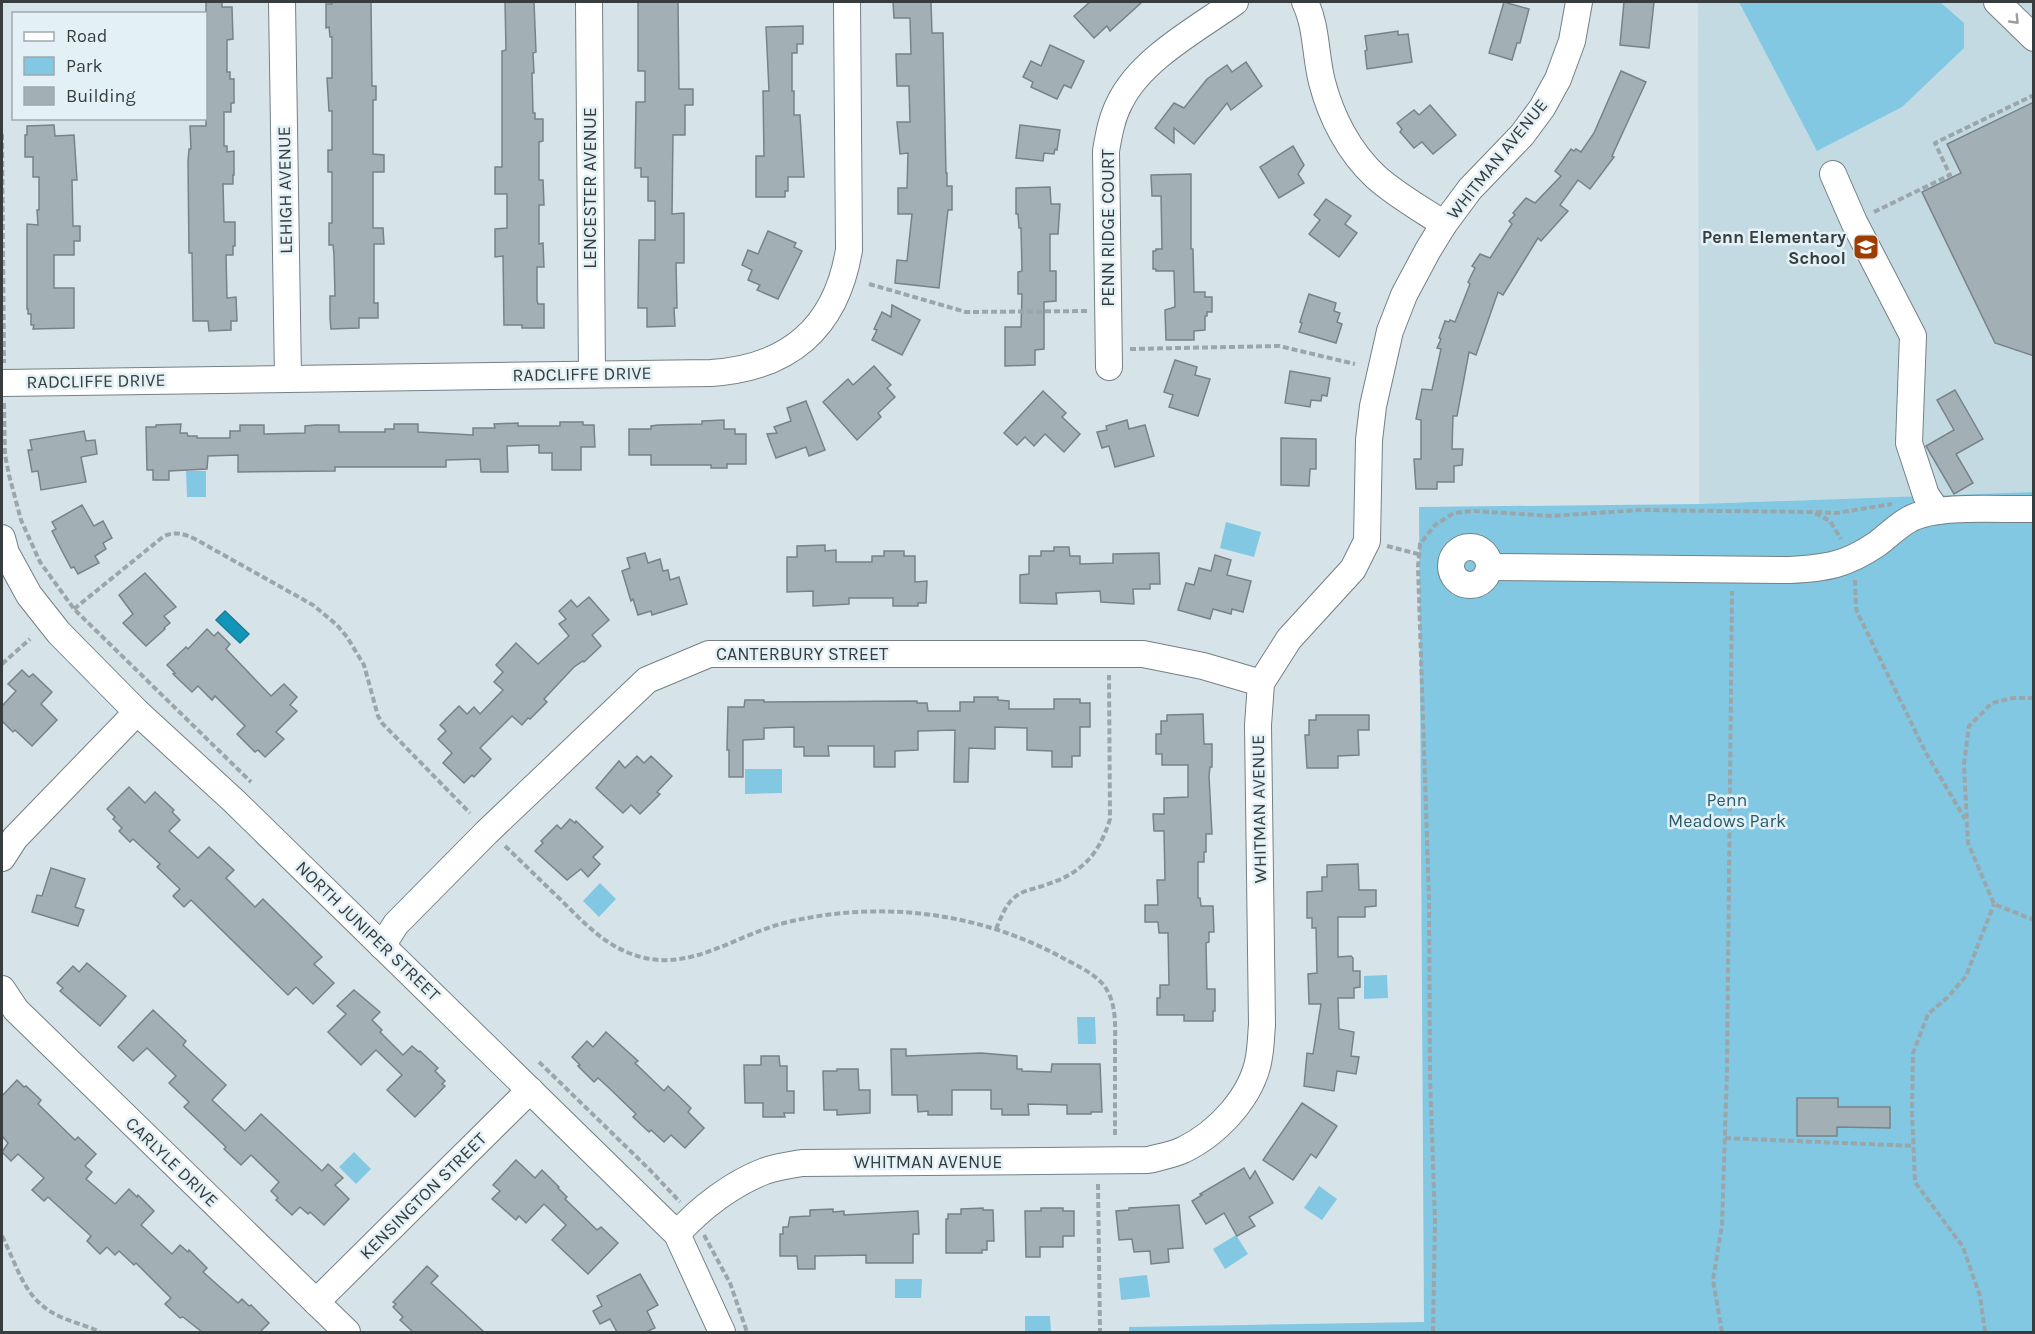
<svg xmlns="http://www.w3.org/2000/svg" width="2035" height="1334" font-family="Karla,sans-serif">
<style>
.built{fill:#c4dae3}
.green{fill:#82c8e2}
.water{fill:#1196ba;stroke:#1c7b95;stroke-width:1.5}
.building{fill:#a2afb4;stroke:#778388;stroke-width:1.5}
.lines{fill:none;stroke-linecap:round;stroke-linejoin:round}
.minor-casing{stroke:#748085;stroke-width:28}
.path{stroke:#9ba6aa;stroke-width:4;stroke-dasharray:6 3;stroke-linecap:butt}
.minor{stroke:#fff;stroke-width:26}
.oneway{stroke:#9b9e9f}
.labels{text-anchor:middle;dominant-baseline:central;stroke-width:5;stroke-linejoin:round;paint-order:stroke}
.street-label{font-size:18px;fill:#373d3f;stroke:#e3f1f6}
.poi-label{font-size:18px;font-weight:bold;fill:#373d3f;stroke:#e3f1f6;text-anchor:end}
.park-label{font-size:18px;fill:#2c5b6b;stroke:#e3f1f6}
</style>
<rect width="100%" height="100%" fill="#d6e4e9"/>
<path class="built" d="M1698 2H2033V492L1699 504Z"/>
<g class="green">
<path d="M1739 2H1940L1964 23V48L1902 107 1817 151Z"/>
<path d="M186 471H206V497H187Z"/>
<path d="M2033 492V1332H1129V1327L1424 1322 1419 507 1699 504Z"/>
<path d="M1226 522 1261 532 1254 557 1220 548Z"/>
<path d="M745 769H782V793L745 794Z"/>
<path d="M600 883 616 899 599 917 583 901Z"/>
<path d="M1387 975 1388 998 1364 999V976Z"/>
<path d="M1095 1017 1096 1044H1078L1077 1017Z"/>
<path d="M354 1152 371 1169 356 1184 339 1167Z"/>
<path d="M1319 1186 1337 1199 1322 1220 1304 1208Z"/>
<path d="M1236 1235 1248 1254 1225 1269 1213 1249Z"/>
<path d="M1147 1275 1150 1297 1121 1300 1119 1278Z"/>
<path d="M895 1279H922L921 1298H895Z"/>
<path d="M1025 1316H1050L1051 1332H1025Z"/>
</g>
<path class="water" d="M225 611 249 634 240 643 216 620Z"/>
<g class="building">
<path d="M206 2H222V7H232L233 39 227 40V72H230V79H234V103H231V112H224V146H227V152L234 151V175H233V184H223L224 222H235V246H233V255H226L227 298 236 297 237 321H231V330L209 331 208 321H193L192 253H189L188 162 189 149H191L190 126H206Z"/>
<path d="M332 2H371L372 86H376V100H373V154L384 155V172H373V228H383L384 244H374V303H378V318H359V328L331 329 330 318V296H335L334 255 333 245H329V223H332V172H328V150H332V111H329L327 78H332V37H330L329 27 326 28V4H332Z"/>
<path d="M505 2H534L536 52 533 53 534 73H532L533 113H535V119H543V141L539 142V180H543L544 205H539V244L543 243 544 267H537V300L538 304H544V328H522V325H504L503 256 495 257V229L507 228V194H495V167H502V51L506 50Z"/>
<path d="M638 2H678L679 89H693V105H685V135H673L672 214 684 213V263H676L677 308H674L675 326 647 327V308H638L639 240H655V201H648V177H641V168H635L636 102H645V71H638Z"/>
<path d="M893 2H931L932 33H943L946 173H947V186H952V210H948L939 288 895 283 897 260 907 261 912 214H898V188H907L908 153 900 154 897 122H910L909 86H897L896 54H911L910 18H894Z"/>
<path d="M1090 2H1142L1110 31 1107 26 1094 38 1074 16Z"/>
<path d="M1504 2 1529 9 1520 43H1517L1512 60 1489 53Z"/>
<path d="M1624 2H1654L1649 48 1620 45Z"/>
<path d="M803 26V44H797V53H792V91H794V115H800L804 177H788V191H785V197H756V156H764L763 91H769L766 27Z"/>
<path d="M1398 31V35L1408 34 1412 62 1367 69 1365 51 1367 50 1365 36Z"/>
<path d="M1050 45 1084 61 1071 88 1064 85 1057 99 1031 87 1033 82 1023 77 1031 61 1041 66Z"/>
<path d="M1246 62 1262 86 1231 110 1227 103 1194 144 1174 128V143L1155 128 1174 103 1184 108 1207 79 1227 65 1232 72Z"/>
<path d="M1621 71 1646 82 1612 156 1614 157 1590 189 1578 180 1560 205 1568 211 1541 241 1538 238 1503 295 1498 292 1476 355 1469 352 1457 416H1453L1452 449H1463L1462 465 1454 466V482H1437V489H1416L1414 459H1421V420L1416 419 1422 389 1432 390 1441 349 1437 348 1441 339 1439 338 1445 321 1449 322 1450 320 1455 322 1470 284 1468 282 1475 268 1472 266 1480 254 1490 258 1512 224 1509 221 1515 215 1513 213 1526 198 1535 203 1561 176 1555 171 1571 149 1574 151 1576 149 1581 152 1594 133Z"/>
<path d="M2034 102V356L1995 343 1922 192 1961 173 1947 144Z"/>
<path d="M1430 105 1456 135 1433 154 1422 142 1414 148 1400 132 1402 129 1397 123 1414 110 1419 115Z"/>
<path d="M54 125 55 136 74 135 77 180H72L73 226H80V241H74V255H54V288H74V328L33 329 34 325H31V314H28V309H27V224L38 225 37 210H39V177H33V157H25V135H27V126Z"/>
<path d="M1020 125 1060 130 1057 150 1055 149 1054 154 1044 153 1043 161 1016 158Z"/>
<path d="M1293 146 1304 165 1298 174 1304 183 1279 198 1260 167Z"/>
<path d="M1191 174V249H1193L1194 292H1205V297H1212V312H1207V316H1205V330L1194 331V340H1166L1165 310 1175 307 1174 271H1156V269H1153V251H1156V249H1162L1161 196H1152L1151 175Z"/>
<path d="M1050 187 1051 204H1060L1058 234H1050V271H1056V301L1044 302V349L1035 350V365L1005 366V327H1021L1022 294H1018V272L1022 271 1021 228H1019L1018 214H1016V188Z"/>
<path d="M1326 199 1351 216 1345 224 1357 233 1339 257 1309 234 1320 220 1314 215Z"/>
<path d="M768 231 796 243 794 247 802 251 778 299 757 290 760 285 748 280 752 270 742 265 748 250 758 254Z"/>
<path d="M1309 294 1336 303 1334 311 1340 313 1337 322 1342 324 1336 343 1299 332 1302 323 1300 322Z"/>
<path d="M892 305 920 320 902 355 872 340 877 330 874 329 882 312 891 317Z"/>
<path d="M1175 360 1197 367 1195 375 1210 379 1198 416 1169 407 1173 395 1164 392Z"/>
<path d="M874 366 891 385 887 388 895 397 878 413 881 417 857 440 823 402 848 379 853 385Z"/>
<path d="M1290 371 1330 378 1327 396 1322 395 1321 401 1311 400 1310 407 1285 403Z"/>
<path d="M1955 390 1983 439 1956 454 1973 483 1954 494 1926 446 1954 430 1937 400Z"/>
<path d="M1043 391 1066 413 1062 417 1080 434 1064 452 1045 434 1034 446 1025 437 1017 445 1004 433Z"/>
<path d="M806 401 825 450 809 456 806 447 776 458 767 434 777 433 774 427 791 421 787 408Z"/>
<path d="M724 420V429H735V434H746V464H727V468H711V465H651V455H629V429H651V426L658 425 702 424V421Z"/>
<path d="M1127 420 1129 429 1145 425 1154 456 1115 467 1109 446 1102 448 1097 432 1107 430 1106 426Z"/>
<path d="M560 422H583V425H594L595 447H581V470H552V453H539V445L507 446 508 472H481L480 459 446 460V467H335V471L238 472V455L208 456 207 469 169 471V480H153V470H147L146 427H156V425L181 424 180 433H187L188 436H197V438H230V431H240V425H264V434L305 433V426L315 425H339V432H385V429H394V424H418V432L473 435V428H495L494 424 518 423V426H560Z"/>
<path d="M84 431 86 441 95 440 97 454 81 457 86 482 41 490 38 471 32 472 28 450H32L30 440Z"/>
<path d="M1281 438 1316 439V469H1310L1309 486 1281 485Z"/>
<path d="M82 505 94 526 103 521 112 538 103 543 106 549 95 556 99 563 78 574 74 567 71 568 61 549 52 531 56 529 52 522Z"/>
<path d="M825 545V551L836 550V562H872V556H884V551H904V556H915V582L927 581 926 603H918V606H893V598H849V604L813 606V591L787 592V557H797V546Z"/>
<path d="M1054 547H1069L1070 556H1080V564L1113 563V554L1159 553 1160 584H1150V589H1133L1134 604 1101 602 1100 591 1056 593 1057 604 1020 603V575L1029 574V556H1041V551H1054Z"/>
<path d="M645 553 648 563 660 559 663 571 668 570 670 580 679 577 687 604 652 615 651 611 638 615 633 599 631 601 622 571 630 568 627 558Z"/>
<path d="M1215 555 1231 560 1227 575 1251 581 1243 612 1232 609 1231 614 1213 609 1210 619 1178 610 1186 583 1194 585 1199 568 1211 571Z"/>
<path d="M145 573 176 607 164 616 170 623 164 628 165 629 146 646 123 623 133 614 119 595Z"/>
<path d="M589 597 609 620 592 635 601 646 584 662 583 661 574 667 544 699 547 702 530 719 528 718 522 725 512 716 480 748 491 759 474 777 472 775 464 783 443 763 452 753 438 739 446 731 440 725 459 706 467 714 474 707 480 714 503 690 494 682 503 672 496 665 516 643 538 664 569 636 559 624 566 619 559 611 571 600 577 607Z"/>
<path d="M207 629 214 636 218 632 230 644 226 649 271 696 284 684 297 697 290 705 297 711 276 732 284 739 265 757 258 750 255 752 237 734 245 726 215 696 212 700 198 686 192 692 173 674 175 673 167 665 186 647 188 649Z"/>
<path d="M22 670 29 677 33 674 52 692 41 704 57 720 32 746 15 730 13 732 2 721V706L16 691 8 684Z"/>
<path d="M974 697H998V700L1009 701V709H1054V699H1080V703H1090V727H1080V756H1072V767H1052V751L1027 750V728L995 727V749L969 748 968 782H954L955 730 918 731V750L895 751V767H874V746H828L829 756H804V747H794V727L764 728V739L743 740V777H729V750H727L728 707H744L745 700H764V702L917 701V703H927L928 711H960V702H974Z"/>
<path d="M1203 714 1204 744H1212V767H1210L1209 776 1212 834H1206V852H1204V862H1198V898H1200L1201 906H1213L1214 932H1209V942L1206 943 1207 989H1215V1011H1213V1021H1184V1015H1157V998H1160V985H1169L1168 933H1159L1158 922H1145V905H1158L1157 880H1165L1164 831H1154L1153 814H1164V798L1188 797V765H1162V754H1156V734H1161V721H1167V715Z"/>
<path d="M1316 715H1369V730H1358L1359 755 1338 756V768H1307L1305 735H1309V720H1316Z"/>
<path d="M637 756 644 763 651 756 672 776 657 792 660 794 640 814 631 805 623 813 596 788 619 761 625 768Z"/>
<path d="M129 787 145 803 155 792 174 810 172 812 180 820 169 831 198 858 209 847 234 870 226 878 255 907 263 899 322 957 314 964 334 983 313 1004 296 987 288 995 191 900 184 907 173 896 180 889 157 867 160 864 133 839 130 842 119 831 122 828 113 819 115 817 107 809Z"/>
<path d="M570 819 575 823 576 821 603 847 593 857 600 864 588 877 581 869 567 880 535 851 543 843 541 841 557 825 561 829Z"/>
<path d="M1358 864 1359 890H1376V906L1365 907V917H1338V957L1351 956 1353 958V971H1360V987L1354 988V998H1338L1339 1029 1354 1032 1351 1056 1359 1057 1356 1074 1337 1071 1334 1091 1304 1086 1307 1053 1313 1054 1321 1004H1309L1308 974 1317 973 1316 928H1312V918H1307V892L1322 891V877H1327V865Z"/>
<path d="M51 868 85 879 75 907 84 910 78 926 32 912 37 895 42 896Z"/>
<path d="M87 963 126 996 100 1026 60 991 63 988 57 983 73 966 79 972Z"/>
<path d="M354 990 380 1012 372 1020 382 1030 380 1032 403 1055 412 1046 419 1052 420 1051 438 1068 435 1071 445 1081 442 1084 445 1086 415 1117 387 1090 402 1075 376 1050 361 1065 328 1032 346 1014 337 1006Z"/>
<path d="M153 1010 186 1041 183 1045 226 1085 212 1100 245 1131 261 1114 322 1171 328 1164 343 1178 335 1185 349 1199 324 1225 310 1212 308 1214 300 1207 292 1215 276 1200 278 1198 271 1191 279 1182 251 1155 241 1165 224 1149 226 1147 184 1107 189 1102 169 1083 176 1076 147 1048 133 1061 118 1047Z"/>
<path d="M606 1032 638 1061 635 1063 664 1091 668 1086 691 1108 688 1112 704 1128 685 1148 671 1135 664 1142 651 1130 649 1132 633 1117 636 1114 608 1087 598 1078 594 1082 578 1066 580 1065 572 1057 587 1041 593 1047Z"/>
<path d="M891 1049H906V1056L981 1053 1017 1056V1069H1022V1071L1051 1072 1052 1064H1100L1102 1112H1091V1114H1067V1105L1028 1104 1029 1115H1002V1109H991V1090H952V1115H928V1111L918 1112 917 1095H892Z"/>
<path d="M761 1056H779L780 1066H787V1091H794V1113H784L785 1117H763V1103H745L744 1065H761Z"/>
<path d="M837 1069H858L859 1090H870V1113L837 1115V1110H824L823 1071H837Z"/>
<path d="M17 1080 24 1087 26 1086 41 1100 38 1104 75 1140 78 1137 96 1154 85 1166 92 1172 86 1179 115 1204 129 1189 137 1197 138 1195 154 1211 141 1225 172 1254 180 1245 188 1252 189 1250 207 1268 203 1272 238 1303 242 1299 249 1306 251 1305 269 1323 260 1332H202L183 1317 180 1318 165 1304 171 1298 136 1263 134 1265 119 1251 115 1255 107 1247 100 1254 87 1241 91 1236 48 1197 44 1201 32 1190 44 1178 18 1154 11 1161 2 1152 8 1143 2 1136V1096Z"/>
<path d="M1797 1098H1838V1107H1890V1128L1837 1127V1136H1797Z"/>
<path d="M1302 1103 1337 1126 1316 1158 1311 1154 1293 1180 1263 1160Z"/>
<path d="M516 1160 535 1178 542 1170 559 1187 558 1188 567 1197 565 1199 597 1230 601 1227 618 1243 588 1274 552 1240 566 1225 544 1204 526 1223 519 1216 516 1220 492 1199 500 1191 493 1185Z"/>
<path d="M1244 1168 1250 1179 1255 1171 1273 1203 1249 1217 1255 1226 1237 1236 1224 1213 1206 1224 1192 1201 1202 1195 1200 1194Z"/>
<path d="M1179 1205 1183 1248 1168 1249 1169 1262 1151 1264 1150 1251 1134 1252 1132 1239 1119 1240 1116 1211 1129 1210V1208Z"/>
<path d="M983 1208V1210H993L994 1241H987V1250H982V1253H946V1219H948V1214H961V1209Z"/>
<path d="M1041 1208H1063V1211H1074V1236H1063V1247H1040V1257H1026L1025 1211H1041Z"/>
<path d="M833 1209V1212L844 1211V1215L918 1211 919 1234H913V1263H866V1255L815 1256V1269H798L797 1256H780V1234H783V1227H788L790 1217 810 1216V1210Z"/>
<path d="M427 1266 438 1276 431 1283 484 1332H413L400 1320 403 1317 393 1307 396 1304 393 1302Z"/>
<path d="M640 1274 658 1305 647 1311 655 1328 646 1332H617L610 1319 600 1324 593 1311 602 1306 597 1296Z"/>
</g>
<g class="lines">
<g class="minor-casing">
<g id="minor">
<path d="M282 2 288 378"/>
<path d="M589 2 592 374"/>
<path d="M1305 2C1317 27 1315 55 1322 82 1331 117 1349 152 1376 177 1396 195 1421 209 1444 224"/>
<path d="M1997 2 2034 38"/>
<path d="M1833 174 1854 222 1913 336 1909 443 1926 495 1937 511"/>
<path d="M1109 367 1106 151C1109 133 1112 117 1120 102 1141 59 1197 29 1235 2"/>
<path d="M2 383 711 373C789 368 836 328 849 250L847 2"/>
<path d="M2 538 6 553 29 595 59 633 137 712 234 801 677 1234 722 1332"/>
<circle cx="1470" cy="566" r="19"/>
<path d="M1489 567 1790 570C1827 568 1846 565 1877 544 1888 536 1898 525 1910 519 1937 504 2002 510 2034 509"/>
<path d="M2 858 15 838 137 712"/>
<path d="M382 946 396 924 487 832 647 680 709 654H1143L1203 666 1261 683"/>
<path d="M2 989 16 1010 347 1332"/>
<path d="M677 1234C700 1208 733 1183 765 1171 777 1167 790 1165 802 1163L1148 1160C1160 1157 1172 1155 1183 1150 1218 1133 1253 1096 1259 1057 1261 1046 1261 1035 1262 1025L1258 725 1261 683 1289 639 1353 569 1367 541 1369 440 1373 406 1390 331 1404 295 1428 250 1444 224 1470 189 1522 135 1542 108 1558 79 1572 41 1579 2"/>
<path d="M316 1302 530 1090"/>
</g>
</g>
<g class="path">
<path d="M2 134 4 363"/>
<path d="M1874 212 1950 175 1935 143 2034 95"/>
<path d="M869 284 966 312 1089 311"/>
<path d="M1130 349 1279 346 1355 364"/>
<path d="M4 403 5 455 9 475 21 520 40 562 74 609 251 782"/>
<path d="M1816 512 1836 513 1892 504"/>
<path d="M1387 546 1418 554"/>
<path d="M1855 580 1856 609 1862 622 1926 753 1965 819"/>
<path d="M74 609 164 536C176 531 184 534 195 539L313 605 337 625 347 637 364 665 378 716 382 723 470 813"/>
<path d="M2 664 30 639"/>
<path d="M2034 698H2013L1992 703 1969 726 1964 764 1968 843 1994 904 2034 920"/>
<path d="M505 846C524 864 542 882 561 900 586 925 609 950 645 958 694 969 737 935 784 923 877 900 976 911 1061 957 1077 966 1100 975 1108 992 1117 1009 1115 1031 1115 1050 1115 1079 1115 1108 1115 1136"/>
<path d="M996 929C1001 918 1005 905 1015 897 1023 890 1035 889 1045 885 1081 874 1099 855 1110 819L1109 675"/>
<path d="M539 1062 650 1170 680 1202"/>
<path d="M1725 1138 1914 1146"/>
<path d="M1098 1184 1100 1332"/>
<path d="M704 1235 730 1283 747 1332"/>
<path d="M2 1236C19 1269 24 1301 61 1317 74 1323 88 1326 100 1332"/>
<path d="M1433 1332 1435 1221 1430 1077 1429 899 1418 567 1420 544 1435 525 1454 513 1474 511 1552 516 1640 510 1813 512 1830 521 1841 539"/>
<path d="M1722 1332 1713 1280 1722 1225 1727 1070 1732 591"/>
<path d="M1985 1332 1980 1296 1963 1247 1915 1182 1912 1112 1913 1053 1928 1014 1948 997 1966 976 1994 904"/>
</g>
<use href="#minor" class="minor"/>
</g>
<defs><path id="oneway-chevron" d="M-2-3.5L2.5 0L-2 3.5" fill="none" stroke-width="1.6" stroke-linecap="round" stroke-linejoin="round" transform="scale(1.5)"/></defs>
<use class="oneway" href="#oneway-chevron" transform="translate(2015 20) rotate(46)"/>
<defs>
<g id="school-square" transform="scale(1.35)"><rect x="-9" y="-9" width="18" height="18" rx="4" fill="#9f3d00" stroke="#e3f1f6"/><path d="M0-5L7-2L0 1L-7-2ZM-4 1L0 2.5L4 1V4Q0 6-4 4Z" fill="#fff"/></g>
</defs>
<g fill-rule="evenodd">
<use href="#school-square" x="1866" y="247"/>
</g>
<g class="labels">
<g class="street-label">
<text transform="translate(1497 159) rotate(-51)">WHITMAN AVENUE</text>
<text transform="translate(590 188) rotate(-90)">LENCESTER AVENUE</text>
<text transform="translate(285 190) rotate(-91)">LEHIGH AVENUE</text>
<text transform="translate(1108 228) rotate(-90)">PENN RIDGE COURT</text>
<text transform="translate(582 374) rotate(-1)">RADCLIFFE DRIVE</text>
<text transform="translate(96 381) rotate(-1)">RADCLIFFE DRIVE</text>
<text x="802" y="654">CANTERBURY STREET</text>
<text transform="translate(1259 809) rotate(-91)">WHITMAN AVENUE</text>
<text transform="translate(368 931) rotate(44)">NORTH JUNIPER STREET</text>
<text transform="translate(172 1162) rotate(44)">CARLYLE DRIVE</text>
<text x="928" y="1162">WHITMAN AVENUE</text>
<text transform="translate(423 1196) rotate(-45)">KENSINGTON STREET</text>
</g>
<g class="poi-label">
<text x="1846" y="237">Penn Elementary<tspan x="1846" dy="21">School</tspan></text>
</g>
<g class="park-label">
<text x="1727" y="800">Penn<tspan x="1727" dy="21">Meadows Park</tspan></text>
</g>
</g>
<rect width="2035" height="1334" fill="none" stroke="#373d3f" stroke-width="6"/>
<rect x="12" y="12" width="195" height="108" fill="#e3f1f6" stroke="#9ea9ad" stroke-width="1.5"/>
<rect x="24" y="32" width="30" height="9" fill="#ffffff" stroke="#9ea9ad" stroke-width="1.5"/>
<text x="66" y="42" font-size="18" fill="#373d3f">Road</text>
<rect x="24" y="57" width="30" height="18" fill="#82c8e2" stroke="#9ea9ad" stroke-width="1.5"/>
<text x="66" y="72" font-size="18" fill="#373d3f">Park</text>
<rect x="24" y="87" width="30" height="18" fill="#a2afb4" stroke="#9ea9ad" stroke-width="1.5"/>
<text x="66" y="102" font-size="18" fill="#373d3f">Building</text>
</svg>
